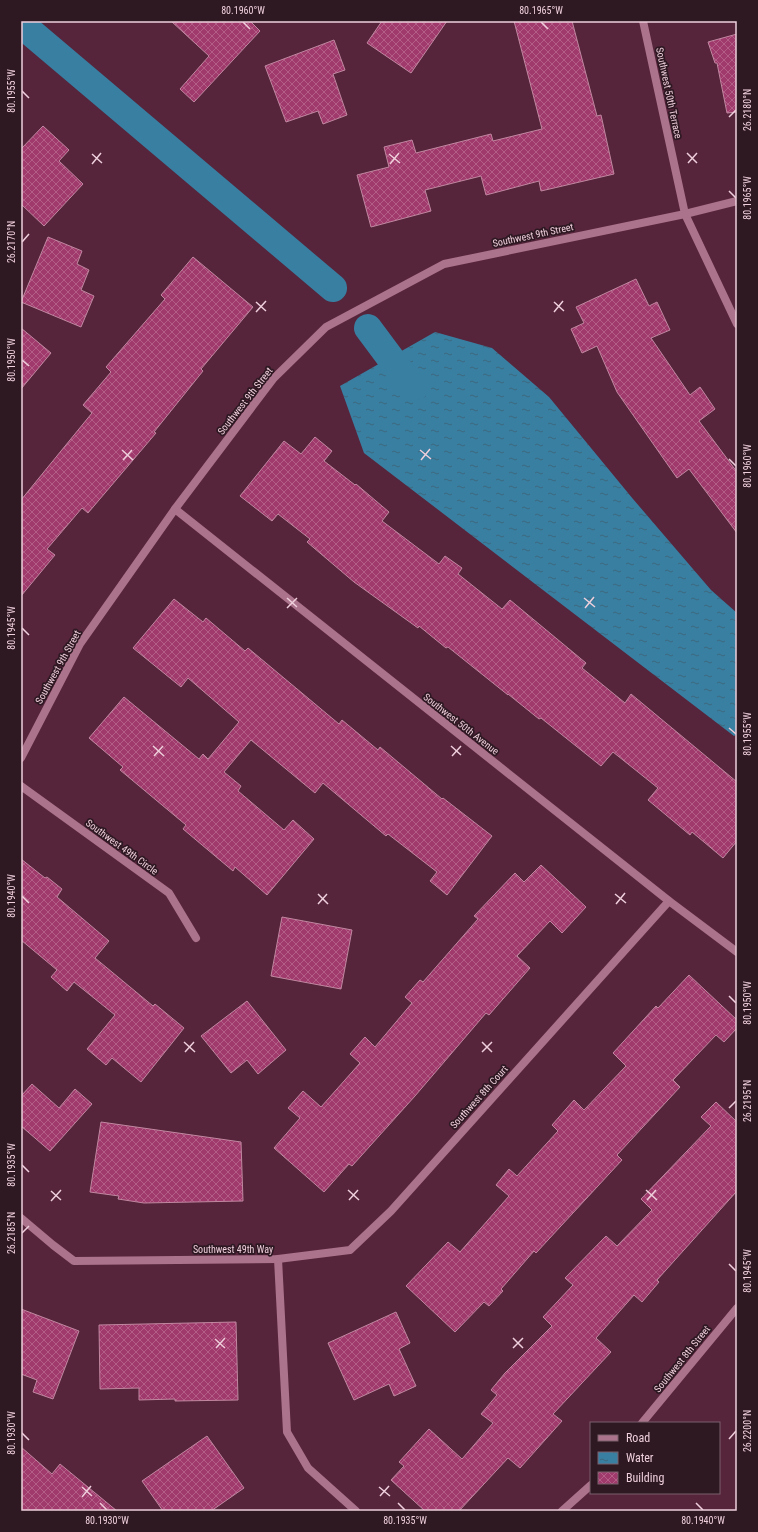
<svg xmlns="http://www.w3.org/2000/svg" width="758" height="1532" font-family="'Roboto Condensed',sans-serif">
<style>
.water{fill:url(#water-ripples)}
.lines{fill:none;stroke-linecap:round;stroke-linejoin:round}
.canal{stroke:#397fa2;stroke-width:28}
.building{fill:url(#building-cross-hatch);stroke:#c187a0}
.street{stroke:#ac738c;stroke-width:8}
.ticks{fill:none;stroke:#eecfdb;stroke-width:1.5}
.labels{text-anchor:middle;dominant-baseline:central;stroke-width:3.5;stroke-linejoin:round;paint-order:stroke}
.street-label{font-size:10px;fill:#eecfdb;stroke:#2e1822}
.neatline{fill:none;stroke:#eecfdb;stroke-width:1.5}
.ticks-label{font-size:10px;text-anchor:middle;fill:#eecfdb}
</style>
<defs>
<pattern id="water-ripples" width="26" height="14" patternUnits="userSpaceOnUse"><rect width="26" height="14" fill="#397fa2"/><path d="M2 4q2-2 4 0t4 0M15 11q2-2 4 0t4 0" fill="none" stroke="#3e6880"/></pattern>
<pattern id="building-cross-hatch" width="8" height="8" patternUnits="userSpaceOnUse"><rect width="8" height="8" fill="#a0396c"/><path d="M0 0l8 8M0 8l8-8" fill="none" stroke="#b25e87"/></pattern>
</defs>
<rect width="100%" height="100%" fill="#56253c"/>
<path class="water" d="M435 332 492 348 549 397 633 499 711 590 737 613V734L734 736 364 453 340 386Z"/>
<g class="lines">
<g class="canal">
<path d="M21 24 333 288"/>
<path d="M368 328 403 375 416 386"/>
</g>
</g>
<g class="building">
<path d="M171 21H250L260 31 194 102 180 89 209 56Z"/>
<path d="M382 21H447L411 73 367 43Z"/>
<path d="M514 21H572L597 116 601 115 614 174 541 191 539 181 486 195 481 176 425 190 431 211 371 227 357 175 389 167 384 147 412 140 416 153 491 134 493 141 542 129Z"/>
<path d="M737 34V112L727 113 717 63H715L708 42Z"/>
<path d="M334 40 345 70 333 74 347 115 323 124 318 111 286 122 265 66Z"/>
<path d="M43 126 69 150 59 161 83 184 44 226 21 204V149Z"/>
<path d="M48 237 82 251 77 264 89 270 81 290 94 296 81 327 21 302Z"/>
<path d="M193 257 253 307 201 369 203 371 154 432 156 433 88 513 82 508 47 549 55 555 21 596V500L92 413 83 405 111 372 106 367 165 299 161 295Z"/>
<path d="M636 279 649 306 657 302 670 330 651 338 690 395 700 387 715 409 699 421 737 472V533L689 469 677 478 617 392 597 346 582 353 571 329 584 323 576 307Z"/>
<path d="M21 328 51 353 21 389Z"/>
<path d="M315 437 332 451 324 461 355 485 356 484 389 512 382 521 439 564 445 556 462 568 458 574 502 609 510 600 586 663 582 668 625 703 631 694 737 782V841L723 858 692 832 690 835 648 800 658 788 613 752 601 766 541 718 539 719 508 694V695L448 647 446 648 419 626 418 628 354 582 307 542 310 539 278 514 272 521 240 496 284 441 301 454Z"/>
<path d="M174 599 203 622 206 618 245 651 248 648 339 724 342 720 378 750 380 747 442 799 443 798 492 836 447 895 430 881 437 872 388 834 386 836 323 783 315 793 251 740 224 772 241 786 238 791 284 830 293 820 314 839 267 895 235 867 233 871 183 829 186 825 120 770 123 767 89 738 124 697 199 759 203 754 208 759 239 722 188 678 181 687 133 648Z"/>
<path d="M21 859 45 878 47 877 62 889 57 897 109 941 95 958 153 1006 155 1004 184 1028 141 1082 112 1058 106 1065 87 1049 115 1015 74 982 67 991 51 977 57 970 21 940Z"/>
<path d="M541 865 586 907 562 933 550 921 517 956 530 968 489 1015 486 1013 415 1096 352 1166 349 1164 324 1192 274 1148 300 1118 288 1108 303 1091 321 1107 360 1063 350 1054 365 1037 375 1047 412 1003 405 997 420 980 423 982 478 919 474 916 515 873 524 882Z"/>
<path d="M282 917 352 930 341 989 271 976Z"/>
<path d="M689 975 737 1020V1028L724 1042 716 1035 673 1080 680 1087 617 1155 622 1160 536 1253 534 1251 501 1289 503 1291 489 1306 484 1302 455 1332 406 1286 448 1242 460 1252 509 1196 496 1185 509 1169 517 1176 558 1131 552 1125 574 1100 584 1110 626 1066 613 1053 656 1006 658 1008Z"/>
<path d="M247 1001 286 1050 258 1074 247 1060 231 1073 201 1036Z"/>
<path d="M32 1084 59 1108 75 1089 92 1104 50 1151 21 1126V1096Z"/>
<path d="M716 1102 737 1122V1191L657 1280 659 1282 642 1302 634 1295 596 1338 611 1352 553 1414 562 1421 520 1468 508 1458 459 1511H425L391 1480 404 1466 399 1462 429 1429 462 1459 493 1423 481 1414 497 1395 491 1390 505 1373 552 1326 543 1317 573 1285 565 1278 606 1236 617 1246 652 1210 641 1199 711 1126 701 1117Z"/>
<path d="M101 1122 241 1142 243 1201 144 1203 118 1199 119 1196 90 1192Z"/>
<path d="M21 1309 79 1331 53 1399 33 1392 37 1380 21 1374Z"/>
<path d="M396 1312 410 1343 399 1349 416 1386 394 1396 389 1384 354 1400 328 1343Z"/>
<path d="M236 1322 238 1400 175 1401V1399L139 1400V1388L100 1389 99 1325Z"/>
<path d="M207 1436 244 1488 211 1511H163L142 1481Z"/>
<path d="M21 1447 52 1474 60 1464 117 1511H21Z"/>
</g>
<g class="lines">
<g class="street">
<path d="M643 21 685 214 737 324"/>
<path d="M175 509 669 901 737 952"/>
<path d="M21 758 80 644 175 509 273 379 326 327 444 264 685 214 737 201"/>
<path d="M21 786 169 893 196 938"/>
<path d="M21 1218 53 1245 74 1261 278 1259 350 1250 391 1211 669 901"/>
<path d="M278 1259 287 1432 308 1468 356 1511"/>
<path d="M642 1423 737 1308"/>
<path d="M562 1511 591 1485"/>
</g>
</g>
<path class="ticks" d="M243 22 250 29M541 22 548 29M22 91 29 98M729 117 736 110M687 153 697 163M92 154 102 163M389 154 400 163M688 163 697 153M92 164 101 153M390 164 399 153M729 191 736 198M22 242 29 234M256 302 266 311M554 302 564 311M256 312 266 301M554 312 563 301M22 360 29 366M122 450 133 460M420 450 431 459M729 459 736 466M123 460 132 450M421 460 430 449M287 598 297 607M584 598 595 607M287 608 297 598M585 608 594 597M22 628 29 635M729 728 736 734M153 746 164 756M451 746 461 755M154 756 163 746M452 756 461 746M318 894 328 904M615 894 626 903M22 896 29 903M318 904 327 894M616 904 625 893M729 996 736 1003M184 1042 195 1052M482 1042 492 1052M185 1052 194 1042M482 1052 492 1042M729 1108 736 1101M22 1165 29 1172M348 1190 359 1200M646 1190 657 1200M51 1191 61 1200M349 1200 358 1190M647 1200 656 1190M51 1201 61 1190M22 1233 29 1226M729 1264 736 1271M513 1338 523 1348M215 1339 225 1348M216 1348 225 1338M513 1348 523 1338M22 1433 29 1440M729 1439 736 1431M82 1487 92 1496M379 1487 390 1496M380 1496 389 1486M82 1497 91 1486M100 1503 107 1510M398 1503 405 1510M696 1503 703 1510"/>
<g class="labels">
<g class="street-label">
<text transform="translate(669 93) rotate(78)">Southwest 50th Terrace</text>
<text transform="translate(533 235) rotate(-12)">Southwest 9th Street</text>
<text transform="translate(245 401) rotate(-52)">Southwest 9th Street</text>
<text transform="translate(58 667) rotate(-61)">Southwest 9th Street</text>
<text transform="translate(461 724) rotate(38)">Southwest 50th Avenue</text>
<text transform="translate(122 847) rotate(36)">Southwest 49th Circle</text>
<text transform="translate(479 1097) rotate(-48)">Southwest 8th Court</text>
<text x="233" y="1249">Southwest 49th Way</text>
<text transform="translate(682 1359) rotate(-51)">Southwest 8th Street</text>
</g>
</g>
<rect width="758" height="1532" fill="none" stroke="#2e1822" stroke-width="44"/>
<rect x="590" y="1422" width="130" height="72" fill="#2e1822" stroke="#7b616c"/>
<rect x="598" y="1435" width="20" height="6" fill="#ac738c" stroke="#7b616c"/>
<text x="626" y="1442" font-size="12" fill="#eecfdb">Road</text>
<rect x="598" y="1452" width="20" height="12" fill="url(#water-ripples)" stroke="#7b616c"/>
<text x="626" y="1462" font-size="12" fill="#eecfdb">Water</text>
<rect x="598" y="1472" width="20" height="12" fill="url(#building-cross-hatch)" stroke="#7b616c"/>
<text x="626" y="1482" font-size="12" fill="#eecfdb">Building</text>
<rect x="22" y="22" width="714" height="1488" class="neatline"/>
<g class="ticks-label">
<text x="243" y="14">80.1960°W</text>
<text x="541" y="14">80.1965°W</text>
<text transform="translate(11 91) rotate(-90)" y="4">80.1955°W</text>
<text transform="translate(747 110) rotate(-90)" y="4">26.2180°N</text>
<text transform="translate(747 198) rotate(-90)" y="4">80.1965°W</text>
<text transform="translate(11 242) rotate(-90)" y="4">26.2170°N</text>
<text transform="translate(11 360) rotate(-90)" y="4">80.1950°W</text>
<text transform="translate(747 466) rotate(-90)" y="4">80.1960°W</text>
<text transform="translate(11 628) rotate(-90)" y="4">80.1945°W</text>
<text transform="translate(747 734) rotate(-90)" y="4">80.1955°W</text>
<text transform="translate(11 896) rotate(-90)" y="4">80.1940°W</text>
<text transform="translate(747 1003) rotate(-90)" y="4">80.1950°W</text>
<text transform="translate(747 1101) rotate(-90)" y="4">26.2195°N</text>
<text transform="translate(11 1165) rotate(-90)" y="4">80.1935°W</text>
<text transform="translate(11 1233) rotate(-90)" y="4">26.2185°N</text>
<text transform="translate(747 1271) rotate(-90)" y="4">80.1945°W</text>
<text transform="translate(747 1431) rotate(-90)" y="4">26.2200°N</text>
<text transform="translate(11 1433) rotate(-90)" y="4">80.1930°W</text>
<text x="107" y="1524">80.1930°W</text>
<text x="405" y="1524">80.1935°W</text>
<text x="703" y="1524">80.1940°W</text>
</g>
</svg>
